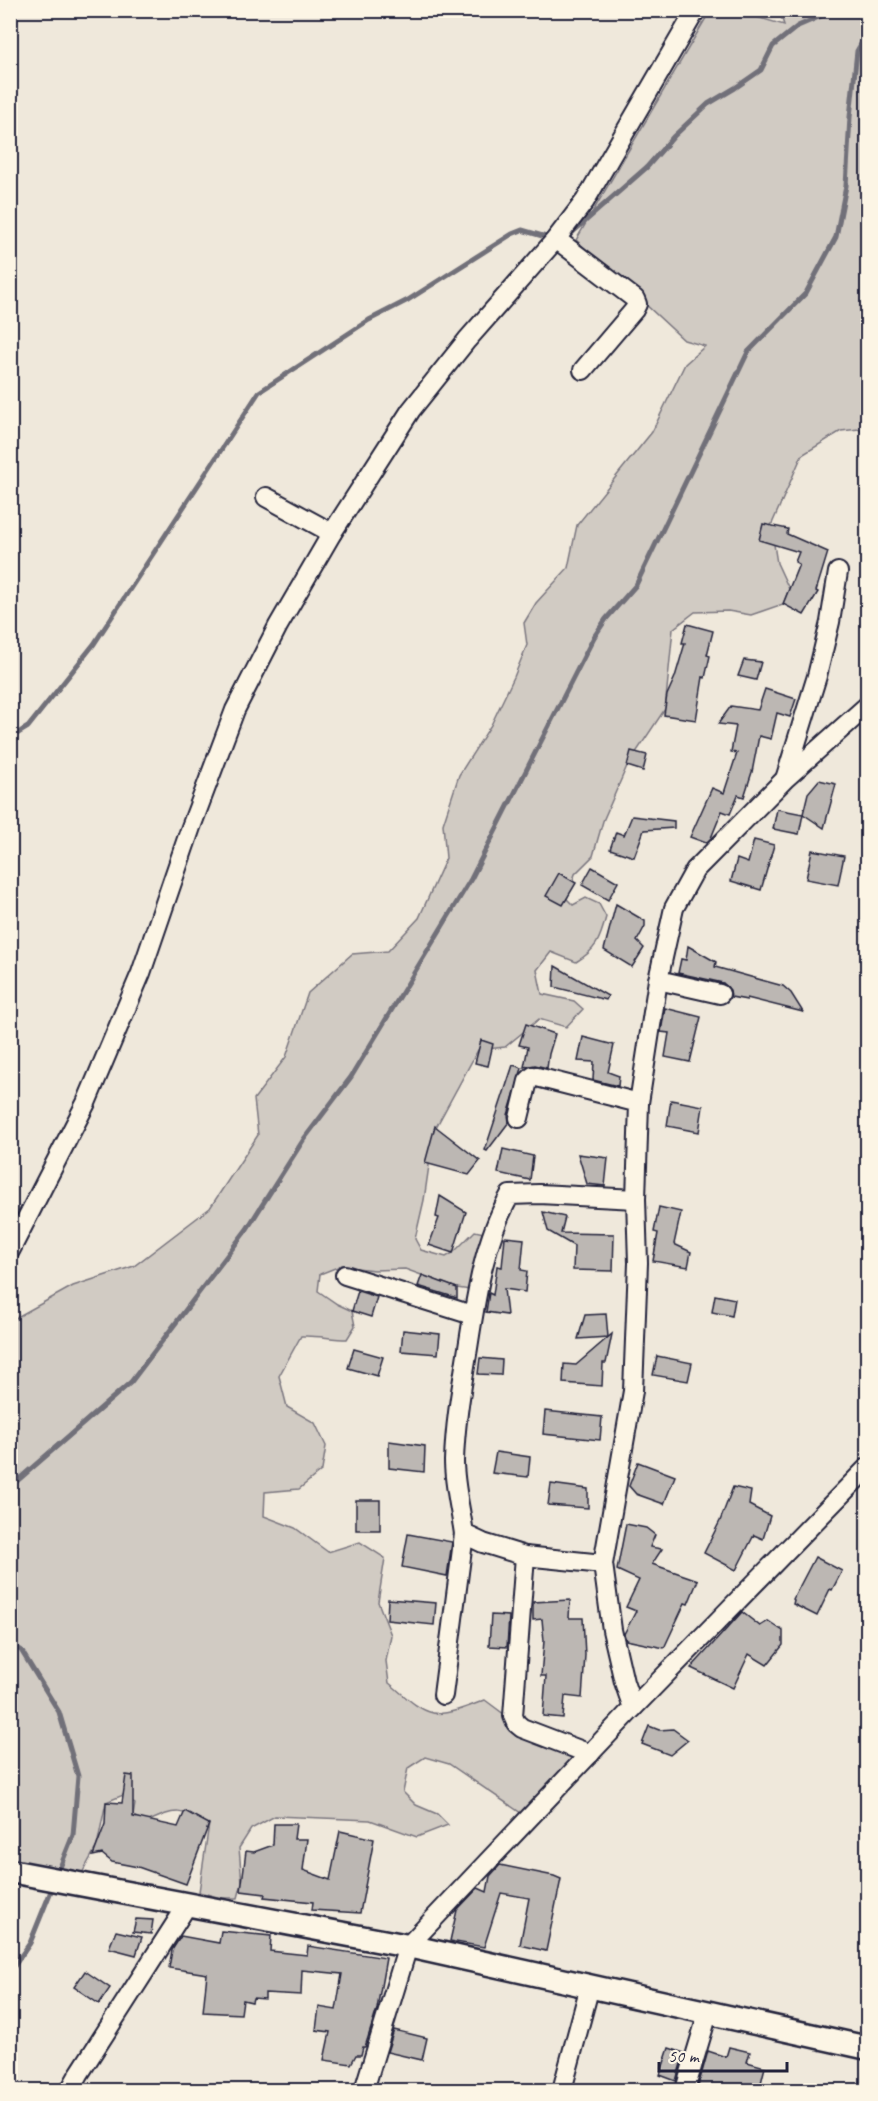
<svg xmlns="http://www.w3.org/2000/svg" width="878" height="2101" font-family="Caveat,sans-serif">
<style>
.green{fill:#d1cbc3;stroke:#7a767f;stroke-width:1.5}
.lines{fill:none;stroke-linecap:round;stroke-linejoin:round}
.stream{stroke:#716f79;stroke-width:5}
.building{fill:#bcb7b3;stroke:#22223b;stroke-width:1.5}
.minor-casing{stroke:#22223b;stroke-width:22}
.major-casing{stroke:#22223b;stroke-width:27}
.minor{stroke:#fcf5e5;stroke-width:18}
.major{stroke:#fcf5e5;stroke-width:22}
</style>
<rect width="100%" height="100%" fill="#efe8db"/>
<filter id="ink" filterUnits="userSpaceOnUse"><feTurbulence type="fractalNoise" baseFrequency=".0167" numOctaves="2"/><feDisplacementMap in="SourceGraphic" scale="12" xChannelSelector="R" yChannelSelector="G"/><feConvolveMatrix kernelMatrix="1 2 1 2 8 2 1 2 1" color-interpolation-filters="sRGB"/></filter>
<g filter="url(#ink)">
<path class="green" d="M710 11H736L784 25 780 13 782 11H867V439L859 429 841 431 802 455 771 526 777 563 789 589 783 604 751 615 728 611 695 612 673 629 665 709 627 766 603 821 593 856 575 874 567 899 573 905 586 898 599 904 606 917C600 940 596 950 576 962L551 952 537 970 542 994 574 1001 583 1009 566 1027 539 1019 505 1047 478 1050 434 1131 424 1200 415 1239 421 1250 446 1257 453 1253 475 1231 484 1233 470 1290 457 1288 405 1269 374 1270 340 1266 320 1274 318 1291 337 1304 352 1311 355 1326 347 1339C331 1339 317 1335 301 1336L279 1376 287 1407 315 1423 326 1446 322 1470 299 1489 265 1492 264 1516 295 1528 328 1552 360 1542 385 1558 378 1602 391 1635 386 1661 389 1683C402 1693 416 1709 433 1713 447 1716 472 1705 485 1700L516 1723 584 1759 521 1813 449 1764 425 1757 408 1768 403 1792 416 1805 437 1814 448 1825 417 1837 370 1820 275 1816 251 1829 239 1848 242 1883 238 1898H221L199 1892 209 1824C180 1809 177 1808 147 1822L133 1816 135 1804 123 1795 106 1802 97 1846 76 1884 11 1870 10 1321 73 1286 134 1266 210 1208 258 1135 254 1099 286 1057 308 993 352 954 388 951 419 918 446 858 443 824 459 775 491 725 514 677 527 645 524 623 536 603 568 568 577 525 652 432 685 364 705 346 684 340 576 240Z"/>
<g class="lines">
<g class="stream">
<path d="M567 237 647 167 674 136 708 104 735 88 761 70 773 46 798 26 835 10"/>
<path d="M10 738 28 727 94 644 259 392 369 320 408 300 512 234 522 230 546 237"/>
<path d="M10 1487 131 1382 247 1229 304 1139 351 1077 471 879 594 637 606 619 636 585 748 352 806 293 836 237 846 186 850 117 857 51 868 32"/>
<path d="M10 1645 21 1650 59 1712 78 1776 73 1835 57 1875"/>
<path d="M10 1972 30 1943 53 1886"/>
</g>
</g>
<g class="building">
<path d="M763 524 788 529 787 534 828 552 816 591 818 592 804 615 783 604 799 564 795 562 799 552 759 540Z"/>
<path d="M687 624 713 631 707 655 710 656 705 678 703 677 696 720 664 715 667 695 675 677 685 643H682Z"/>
<path d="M744 660 761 662 756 680 738 676Z"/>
<path d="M765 689 796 699 790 717 777 713 771 739 759 736 752 772 744 797 738 795 730 814 722 811 711 838 706 843 690 837 712 788 724 793 737 753 731 752 736 726 718 724 731 706 758 710Z"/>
<path d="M631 751 647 755 643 771 627 766Z"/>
<path d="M819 780 836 784 824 828 803 814 808 793Z"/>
<path d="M777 809 803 814 799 834 773 829Z"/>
<path d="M632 816 674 821V828L644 830 634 857 610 849 616 832 624 835Z"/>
<path d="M754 840 774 845 761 890 731 881 737 859 748 863Z"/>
<path d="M812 850 844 856 838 885 806 879Z"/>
<path d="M592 867 618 882 608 900 582 885Z"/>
<path d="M559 873 576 883 563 905 546 896Z"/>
<path d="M616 904 645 921V926L637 941 644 948 632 967 604 950Z"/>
<path d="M688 946 716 962 715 967 783 986 791 993 803 1012 747 998V1000L731 997 730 990 723 983 678 973 681 959 686 960Z"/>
<path d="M555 966 608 996 606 1000 554 987Z"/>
<path d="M665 1008 701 1017 690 1062 665 1057 669 1033 661 1032Z"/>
<path d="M526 1024 555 1034 549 1054 547 1068 535 1065 524 1067 528 1047 519 1045Z"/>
<path d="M583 1037 614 1045 608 1072 619 1076 618 1086 593 1080 594 1062 578 1061Z"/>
<path d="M481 1040 493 1044 488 1066 475 1063Z"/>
<path d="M513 1065 522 1068 508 1115 509 1122 487 1151 485 1150Z"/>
<path d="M671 1100 703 1106 699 1132 667 1126Z"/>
<path d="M435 1126 480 1161 469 1175 425 1163Z"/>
<path d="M503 1149 533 1156 530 1180 498 1173Z"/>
<path d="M578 1154 608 1158 605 1186 587 1184Z"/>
<path d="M440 1196 466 1212 453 1253 429 1245 439 1218 436 1217Z"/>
<path d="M659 1207 681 1212 674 1244 691 1252 688 1267 653 1261 658 1233 654 1232Z"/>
<path d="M543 1212 565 1217 561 1233 614 1234 613 1271 573 1270 574 1246 548 1231Z"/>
<path d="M505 1237 524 1239 521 1270 527 1271 525 1292 504 1289 507 1315 486 1312 489 1293 493 1295 497 1266 502 1267Z"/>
<path d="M422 1275 457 1288V1298L418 1286Z"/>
<path d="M358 1291 377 1297 371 1317 352 1311Z"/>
<path d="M715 1295 735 1299 732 1316 712 1312Z"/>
<path d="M606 1314 608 1337 578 1339 585 1315Z"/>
<path d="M403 1330 440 1334 438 1354 401 1351Z"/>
<path d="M612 1334 606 1363H603L602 1386 563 1383 564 1364 576 1365Z"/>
<path d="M354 1349 383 1357 377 1376 348 1368Z"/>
<path d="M657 1356 692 1363 688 1381 653 1375Z"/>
<path d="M480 1358 502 1360 501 1375 478 1374Z"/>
<path d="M545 1411 602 1417 600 1440 543 1434Z"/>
<path d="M389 1441 425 1446 424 1472 389 1468Z"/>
<path d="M496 1452 530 1457 528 1477 492 1473Z"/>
<path d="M638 1462 675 1476 664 1504 636 1494 629 1486Z"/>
<path d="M551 1484 588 1489V1508L548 1505Z"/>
<path d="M733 1487 751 1491 749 1505 770 1516 763 1539 754 1535 736 1570 704 1553 720 1521Z"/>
<rect x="356" y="1500" width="24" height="30"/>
<path d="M626 1524 646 1528 655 1535 650 1547 662 1549 652 1564 698 1580 688 1604 685 1603 664 1648 626 1640 624 1634 636 1611 626 1607 639 1580 617 1570Z"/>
<path d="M408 1534 452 1542 447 1576 402 1567Z"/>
<path d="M815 1557 842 1571 832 1590 830 1589 817 1616 793 1604 794 1600 793 1599Z"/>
<path d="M388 1599 436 1603 434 1625 387 1620Z"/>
<path d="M570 1600 569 1618H583L585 1655 582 1698 565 1696 563 1718 543 1716 546 1676H541L544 1641 542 1619 533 1620V1602Z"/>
<path d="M742 1612 760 1626 768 1621 783 1631V1645L767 1665 749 1654 733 1688 691 1668Z"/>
<path d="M491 1615 509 1616 507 1647 489 1646Z"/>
<path d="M649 1726 659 1730 673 1729 688 1740 670 1755 642 1744Z"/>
<path d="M126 1775 133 1776V1817L178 1827 185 1811 209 1824 186 1884 138 1867 112 1862 102 1854 93 1856 105 1824 106 1802 122 1803Z"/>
<path d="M274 1824H296L294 1839H307L303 1870 330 1880 340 1831 374 1839 360 1913 312 1910 313 1902 264 1897 265 1894 241 1891 246 1851 254 1852 273 1845Z"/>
<path d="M500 1865 554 1876 561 1879 546 1951 520 1945 529 1898 501 1893 484 1947 450 1941 457 1910 478 1888 487 1892 490 1876Z"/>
<path d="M136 1919 153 1920 151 1934 133 1932Z"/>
<path d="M116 1931 142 1937 136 1955 109 1948Z"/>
<path d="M221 1931 271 1936 270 1951 307 1955 308 1946 386 1958 377 2009 365 2047H363L361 2055H356L351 2064 324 2060 330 2032 316 2030 319 2007 336 2010 342 1974 302 1970 301 1995 265 1993V1999L253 1998 252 2002 243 2000 241 2014 203 2012 207 1974 169 1968 172 1950 181 1936 219 1943Z"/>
<path d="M85 1971 110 1988 99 2004 74 1987Z"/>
<path d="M394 2030 427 2038 422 2060 387 2052Z"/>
<path d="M729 2047 750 2052 747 2062 765 2067 759 2091 697 2090 708 2051 726 2057Z"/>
<path d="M669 2048 684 2053 676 2081 660 2075Z"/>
</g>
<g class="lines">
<g class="minor-casing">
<g id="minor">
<path d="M556 239 635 299 637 304 634 310 583 370"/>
<path d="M266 497 332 533"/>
<path d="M786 776 817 676 830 622 838 572"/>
<path d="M658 980 720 994"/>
<path d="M519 1118 528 1081 533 1076 639 1103"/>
<path d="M10 1251 86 1103 141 973 191 827 235 710 278 626 332 533 411 410 467 340 556 239 585 201 696 10"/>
<path d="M345 1275 472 1315"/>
<path d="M525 1556 513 1716 516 1723 522 1728 590 1754"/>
<path d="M603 1564 525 1556 483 1543 464 1534C461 1511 454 1485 454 1461 455 1423 462 1385 468 1348 476 1296 484 1241 510 1195L539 1194 636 1199"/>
<path d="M443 1695 464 1534"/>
<path d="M633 1708 624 1682 612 1630 603 1564 633 1391 638 1263 636 1199 639 1103 658 980 674 908 695 870 786 778 868 705"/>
<path d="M70 2090 79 2074 188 1904"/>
<path d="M364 2090 408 1946 633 1708 868 1467"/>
<path d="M562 2090 590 1986"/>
<path d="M685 2090 708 2013"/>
</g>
</g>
<g class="major-casing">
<path id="major" d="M10 1871 408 1946 868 2048"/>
</g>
<use href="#minor" class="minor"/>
<use href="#major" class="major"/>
</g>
</g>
<rect width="878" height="2101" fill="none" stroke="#fcf5e5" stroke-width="36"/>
<rect x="18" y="18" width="842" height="2065" fill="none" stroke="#22223b" stroke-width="2" filter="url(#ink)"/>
<path d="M659 2062v9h128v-9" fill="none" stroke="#22223b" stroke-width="3"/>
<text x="668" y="2062" font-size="18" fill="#22223b" stroke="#fcf5e5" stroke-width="4.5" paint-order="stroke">50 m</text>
</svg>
